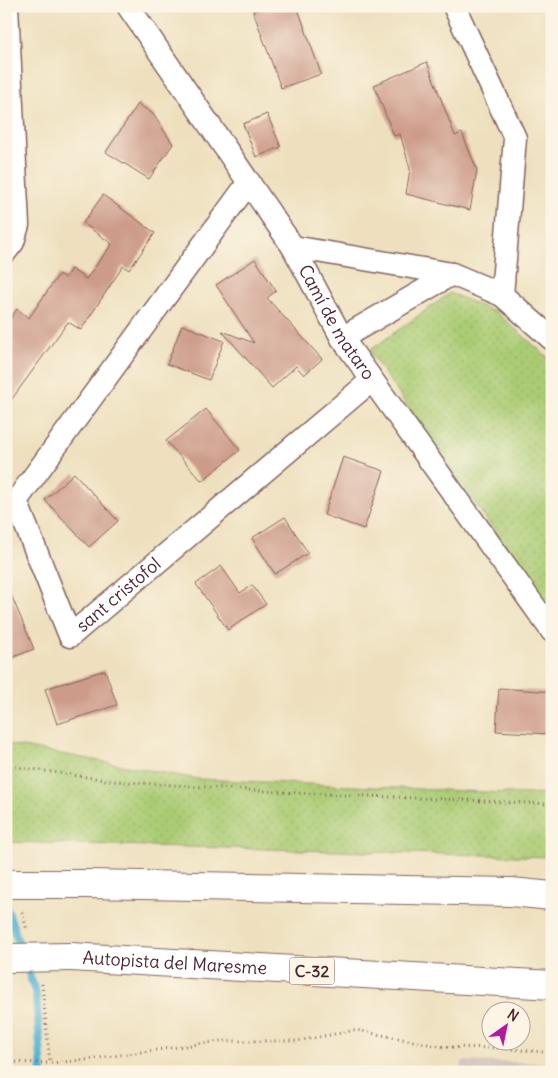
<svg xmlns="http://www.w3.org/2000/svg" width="558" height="1078" font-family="Delius,sans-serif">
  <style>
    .industrial { fill: #cfc0bb }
    .grass { fill: url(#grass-dots); stroke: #7a7650 }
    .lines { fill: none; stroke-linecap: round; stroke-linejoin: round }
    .stream { stroke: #55b2d3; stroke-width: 8 }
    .building { fill: #cd9b8a }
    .street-casing { stroke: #83635e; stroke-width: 25 }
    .highway-casing { stroke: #83635e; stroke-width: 30 }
    .path { stroke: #83635e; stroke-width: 3; stroke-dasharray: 1 4; stroke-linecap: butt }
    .street { stroke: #fff; stroke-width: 22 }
    .highway { stroke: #fff; stroke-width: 28 }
    .highway-bridge-casing { stroke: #83635e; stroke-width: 30; stroke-linecap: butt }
    .highway-bridge { stroke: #fff; stroke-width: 28 }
    .labels { text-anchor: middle; stroke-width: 5; stroke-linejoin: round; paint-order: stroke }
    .shield { fill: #fcf5e5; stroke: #7f5f63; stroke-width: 1 }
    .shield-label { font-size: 16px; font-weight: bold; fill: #4a1f2b }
    .street-label { font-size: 18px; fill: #4a1f2b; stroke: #fcf5e5 }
  </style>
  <defs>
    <pattern id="grass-dots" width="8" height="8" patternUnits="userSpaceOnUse" patternTransform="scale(1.25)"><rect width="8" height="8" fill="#abcc75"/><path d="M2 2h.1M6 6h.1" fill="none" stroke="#95af65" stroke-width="1.8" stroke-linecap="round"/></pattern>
  </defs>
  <rect width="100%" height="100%" fill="#fcf5e5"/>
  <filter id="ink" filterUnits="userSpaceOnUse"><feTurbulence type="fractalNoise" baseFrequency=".02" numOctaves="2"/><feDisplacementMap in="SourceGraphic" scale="10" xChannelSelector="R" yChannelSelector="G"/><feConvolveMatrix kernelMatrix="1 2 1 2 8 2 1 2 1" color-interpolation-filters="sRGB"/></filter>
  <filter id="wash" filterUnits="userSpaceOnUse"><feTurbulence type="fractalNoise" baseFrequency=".0096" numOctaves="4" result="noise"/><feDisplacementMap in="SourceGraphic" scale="20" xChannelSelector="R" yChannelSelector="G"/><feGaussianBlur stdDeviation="1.12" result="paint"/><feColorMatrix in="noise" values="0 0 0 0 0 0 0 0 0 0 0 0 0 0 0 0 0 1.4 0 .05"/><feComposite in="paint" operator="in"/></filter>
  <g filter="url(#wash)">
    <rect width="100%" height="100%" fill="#eee0be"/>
    <path class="industrial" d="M462,1061l90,2v9h-90z"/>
    <path class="grass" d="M450,293l47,20 55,48v253l-183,-263z
      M6,744l192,35 354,16v62l-546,-15z"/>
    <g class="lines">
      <path class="stream" d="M6,906l30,88 6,78"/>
    </g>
    <g id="blocks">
      <path class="building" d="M267,6h30l24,68 -40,14 -28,-77z
        M427,62l28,74 7,-3 15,37 -7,40 -64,-16 4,-25 -10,-35 -6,2 -20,-51z
        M138,104l15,10 20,30 -24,35 -43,-27z
        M267,114l14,33 -25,10 -13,-33z
        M103,195l52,38 -26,37 -6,-4 -42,64 -13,-8 -62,85v-82l11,-16 12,9 30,-44 6,4 6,-9 15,10 26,-35 -29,-21z
        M255,259l21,32 -9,7 55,61 -18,16 -8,-9 -24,22 -50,-57 32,12 -38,-58z
        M182,325l42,16 -15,39 -42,-16z
        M206,409l34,41 -38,31 -36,-40z
        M343,457l41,14 -20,58 -40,-14z
        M74,473l44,48 -29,26 -44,-47z
        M285,517l23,36 -33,21 -23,-36z
        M221,566l19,27 12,-8 14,19 -38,26 -32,-46z
        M6,583l28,66 -28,11z
        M105,670l12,35 -60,19 -12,-35z
        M499,688l53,4 -3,42 -53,-3z"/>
    </g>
  </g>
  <g filter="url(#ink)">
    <use href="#blocks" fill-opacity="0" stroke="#83635e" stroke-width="1"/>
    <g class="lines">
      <defs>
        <g id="street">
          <path id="s1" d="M128,6l165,241 49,91 210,293"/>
          <path d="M454,6l61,132 -13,157"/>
          <path id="s2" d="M249,182l-233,319 54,135 302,-256"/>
          <path d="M293,247l159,27"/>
          <path d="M6,251l7,-9 5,-17 -11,-219"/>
          <path d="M342,338l110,-64 50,21 50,44"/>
        </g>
        <g id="highway">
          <path d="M88,884l423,8 41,4"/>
          <path id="s3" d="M71,957l481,28"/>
        </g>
      </defs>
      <use href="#street" class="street-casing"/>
      <use href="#highway" class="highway-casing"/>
      <path class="path" d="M6,768l5,-2 102,15 166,11 273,12
        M22,912l5,18
        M42,984l8,79
        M6,1062l44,1 35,-3 135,-19h77l59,-11 88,17 57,1 51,5"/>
      <use href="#street" class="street"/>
      <use href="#highway" class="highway"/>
      <defs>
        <path id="highway-bridge" d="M6,884h82
          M6,958l65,-1"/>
      </defs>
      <use href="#highway-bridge" class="highway-bridge-casing"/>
      <use href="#highway-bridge" class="highway-bridge"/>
    </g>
  </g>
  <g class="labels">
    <rect class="shield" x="289.5" y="957.5" width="45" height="27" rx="4"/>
    <g class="shield-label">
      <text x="312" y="977">C-32</text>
    </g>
    <g class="street-label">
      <text dy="6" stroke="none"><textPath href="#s1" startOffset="379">Camí de mataro</textPath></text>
      <text dy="6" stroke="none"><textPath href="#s2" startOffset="604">sant cristofol</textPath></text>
      <text dy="6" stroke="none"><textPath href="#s3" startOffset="104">Autopista del Maresme</textPath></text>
    </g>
  </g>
  <rect width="558" height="1078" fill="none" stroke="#fcf5e5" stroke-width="25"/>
  <g transform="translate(506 1026) rotate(33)"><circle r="24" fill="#fcf5e5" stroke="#b59f9b"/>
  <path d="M0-4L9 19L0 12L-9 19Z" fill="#b5179e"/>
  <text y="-8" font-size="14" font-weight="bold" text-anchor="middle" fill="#4a1f2b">N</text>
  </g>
</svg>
